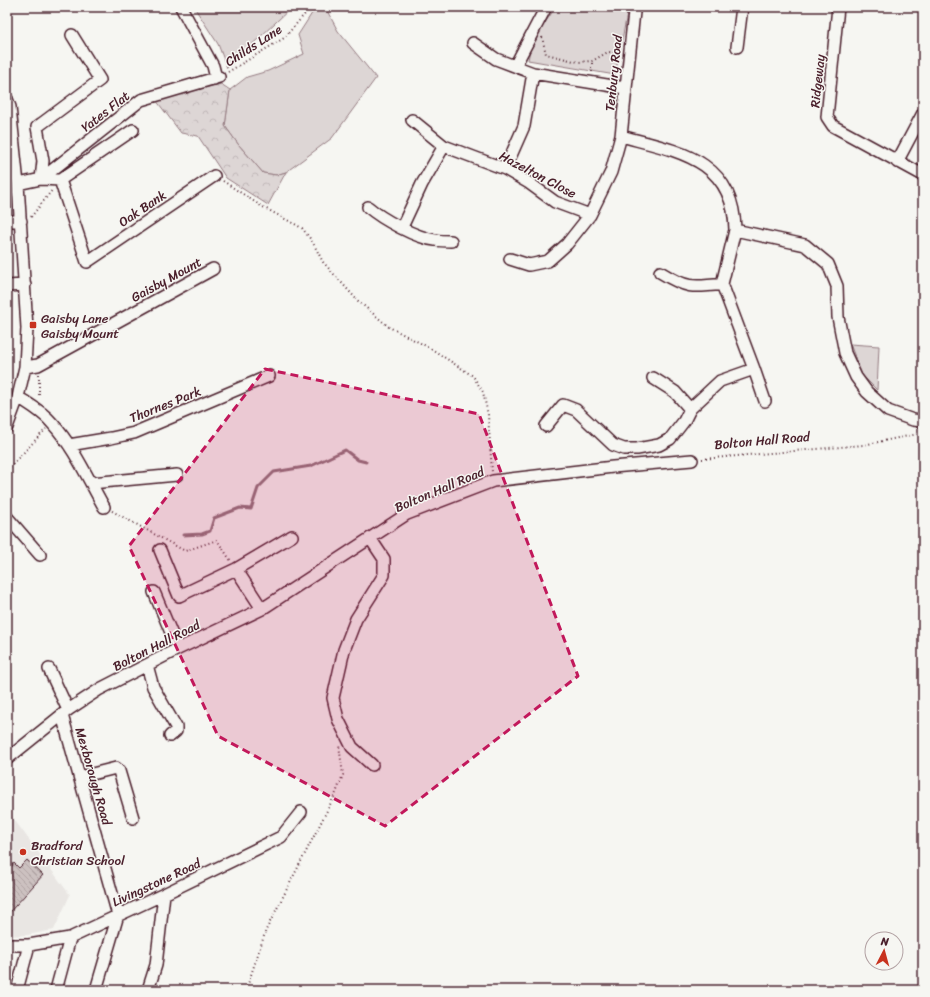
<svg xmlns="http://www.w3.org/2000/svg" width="930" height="997" font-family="Sriracha,sans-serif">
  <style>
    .built { fill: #e9e6e3 }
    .green { fill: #ddd6d5; stroke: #947a80 }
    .forest { fill: url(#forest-crowns); stroke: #947a80 }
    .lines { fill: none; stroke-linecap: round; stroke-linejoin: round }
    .stream { stroke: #8e747a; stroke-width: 3 }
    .building { fill: url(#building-back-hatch); stroke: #4a1f2b }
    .minor-casing { stroke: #4a1f2b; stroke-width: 14 }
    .path { stroke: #4a1f2b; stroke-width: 2; stroke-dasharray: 1 3; stroke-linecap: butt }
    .minor { stroke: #f6f6f2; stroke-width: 11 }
    .marked { fill: #c2185b; fill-opacity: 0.2; stroke: #c2185b; stroke-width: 3; stroke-dasharray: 8 5; stroke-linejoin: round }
    .poi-dot { fill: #c8321e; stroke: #f6f6f2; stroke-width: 1.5 }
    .labels { text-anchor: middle; stroke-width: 3; stroke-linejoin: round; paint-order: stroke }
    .street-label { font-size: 13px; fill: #4a1f2b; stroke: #f6f6f2 }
    .poi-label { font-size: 13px; fill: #4a1f2b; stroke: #f6f6f2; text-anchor: start }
  </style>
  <defs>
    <pattern id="forest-crowns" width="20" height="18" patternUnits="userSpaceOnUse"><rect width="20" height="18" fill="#ddd6d5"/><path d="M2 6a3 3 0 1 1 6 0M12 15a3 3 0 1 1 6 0" fill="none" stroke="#bfb7b7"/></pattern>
    <pattern id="building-back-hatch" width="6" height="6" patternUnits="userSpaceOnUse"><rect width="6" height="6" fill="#ccc1c0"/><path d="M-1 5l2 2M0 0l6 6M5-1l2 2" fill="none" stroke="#b1a5a5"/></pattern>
  </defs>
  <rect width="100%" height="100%" fill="#f6f6f2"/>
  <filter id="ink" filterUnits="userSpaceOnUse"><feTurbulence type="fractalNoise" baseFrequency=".025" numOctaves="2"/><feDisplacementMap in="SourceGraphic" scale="8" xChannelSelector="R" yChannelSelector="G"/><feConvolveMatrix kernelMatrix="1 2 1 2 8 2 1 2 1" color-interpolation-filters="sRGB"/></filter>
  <g filter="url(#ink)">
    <path class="built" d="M7,810l63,85 -16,35 -27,5 -20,1z"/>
    <path class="green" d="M194,7h98l-65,61 -9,-24z
      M316,7h9l13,24 38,47 -44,60 -46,34 -10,3 -13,-2 -25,-29 -13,-18 5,-36 17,-13 21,-6 36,-17 -6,-19z
      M556,7h67l5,2 -13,66 -87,-15 4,-19z
      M850,344l29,2 -2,44 -15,-15z"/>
    <path class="forest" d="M221,84l9,6 -5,36 13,18 25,29 13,2 10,-3 -18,33 -42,-27 -28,-42 -17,-3 -25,-33z"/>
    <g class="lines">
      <path class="stream" d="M183,535l19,-1 8,-3 4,-13 26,-10 11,1 7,-21 16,-16 37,-6 34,-16 13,10 8,2"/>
    </g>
    <path class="building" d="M27,860l16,15 -36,40v-43l7,-9 5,5z"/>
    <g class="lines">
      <defs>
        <path id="minor" d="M181,7l32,59 2,8 -1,5
          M838,7l-11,110 6,9 90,49
          M473,43l23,16 37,14 92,15
          M737,47l5,-40
          M515,66l31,-59
          M7,99l3,8 8,77 9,144 -2,39 -7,30 -11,30
          M412,120l32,26 61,23 24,14 26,19 35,13
          M621,136c55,15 113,22 114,94l70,15 23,19 9,22 1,31 7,36 11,24 11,15 21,19 25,9 10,1
          M897,162l26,-49
          M505,169l19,-43 9,-53
          M41,179l19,1 27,82 127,-86
          M41,179l100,-79 78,-23
          M60,180l73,-50
          M18,184l23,-5 2,-18 -6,-34 63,-47 -28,-45
          M368,207c14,12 48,31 67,33 5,1 11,1 16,1
          M7,221h14
          M402,227l20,-43 22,-38
          M735,230l-13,54 32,85 11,32
          M510,259l19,6 19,-4 19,-17 23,-29 21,-43 10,-36 13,-124
          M660,272c26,16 32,16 62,12
          M7,286l18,-1
          M25,367l13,-2 175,-96
          M653,378l22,14 15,17
          M18,397c12,8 25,15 34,26 22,24 36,56 52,84
          M546,426l17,-21 13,5 37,35 11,4h13l22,-4 11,-6 14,-18 6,-12 30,-28 34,-12
          M69,445l42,-7 23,-5 135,-57
          M91,483l86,-8
          M7,517l33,38
          M370,538l14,21v16l-28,44 -12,31 -11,48 5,21 14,28 20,18
          M160,550l19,46 57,-27 56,-33
          M236,569l26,40
          M154,592l24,57
          M147,665l6,22 23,40v4l-6,5
          M49,669l19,41
          M62,715l56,200 -22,75
          M7,759l61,-49 32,-21 78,-40 84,-40 145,-95 86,-33 120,-14 79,-7
          M80,777l36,-9 3,3 14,47
          M7,945h22l41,-7 94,-44 117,-57 20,-25
          M17,990l12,-45
          M56,990l14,-52
          M148,990l8,-25 8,-71"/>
      </defs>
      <use href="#minor" class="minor-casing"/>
      <path class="path" d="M542,37l4,17 32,8 14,-1 16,-9 12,1
        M228,72l56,-34 27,-31
        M592,72v-11
        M223,181l38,25 41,22 10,13 11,21 34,38 32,27 41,21 43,28 10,16 5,23 4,57
        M31,217l22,-28
        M39,374v24
        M702,459l161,-14 60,-12
        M7,470l39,-41
        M112,511l73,40 32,-11 14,21
        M246,990l20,-60 70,-137 7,-18 -4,-30"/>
      <use href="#minor" class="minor"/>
    </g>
  </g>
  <path class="marked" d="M265,369l214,45 99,262 -193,150 -167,-90 -89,-190z"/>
  <g class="poi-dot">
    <rect x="29" y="321" width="8" height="8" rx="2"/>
    <circle cx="23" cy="852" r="4"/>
  </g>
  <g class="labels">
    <g class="street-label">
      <text transform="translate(253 45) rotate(-33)" y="5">Childs Lane</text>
      <text transform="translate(613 73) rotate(-84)" y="5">Tenbury Road</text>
      <text transform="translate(817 81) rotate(-84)" y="5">Ridgeway</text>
      <text transform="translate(105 111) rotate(-38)" y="5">Yates Flat</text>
      <text transform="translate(538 174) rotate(28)" y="5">Hazelton Close</text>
      <text transform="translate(142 208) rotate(-34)" y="5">Oak Bank</text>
      <text transform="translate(166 279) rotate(-29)" y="5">Gaisby Mount</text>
      <text transform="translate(165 404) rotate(-22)" y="5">Thornes Park</text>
      <text transform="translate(762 440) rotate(-5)" y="5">Bolton Hall Road</text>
      <text transform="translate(439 489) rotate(-23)" y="5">Bolton Hall Road</text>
      <text transform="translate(156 645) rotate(-27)" y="5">Bolton Hall Road</text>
      <text transform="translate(94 776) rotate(74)" y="5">Mexborough Road</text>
      <text transform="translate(156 882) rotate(-25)" y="5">Livingstone Road</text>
    </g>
    <g class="poi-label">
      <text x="41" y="323">Gaisby Lane<tspan x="41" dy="15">Gaisby Mount</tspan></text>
      <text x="31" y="850">Bradford<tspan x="31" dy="15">Christian School</tspan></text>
    </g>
  </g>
  <rect width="930" height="997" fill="none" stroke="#f6f6f2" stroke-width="24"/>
  <rect x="12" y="12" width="906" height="973" fill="none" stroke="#4a1f2b" stroke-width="1.5" filter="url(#ink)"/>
  <g transform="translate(884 951) rotate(6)"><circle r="19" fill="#f6f6f2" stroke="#b1a0a2"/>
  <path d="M0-3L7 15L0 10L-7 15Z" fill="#c8321e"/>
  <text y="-6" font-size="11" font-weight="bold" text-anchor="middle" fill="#4a1f2b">N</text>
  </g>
</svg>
